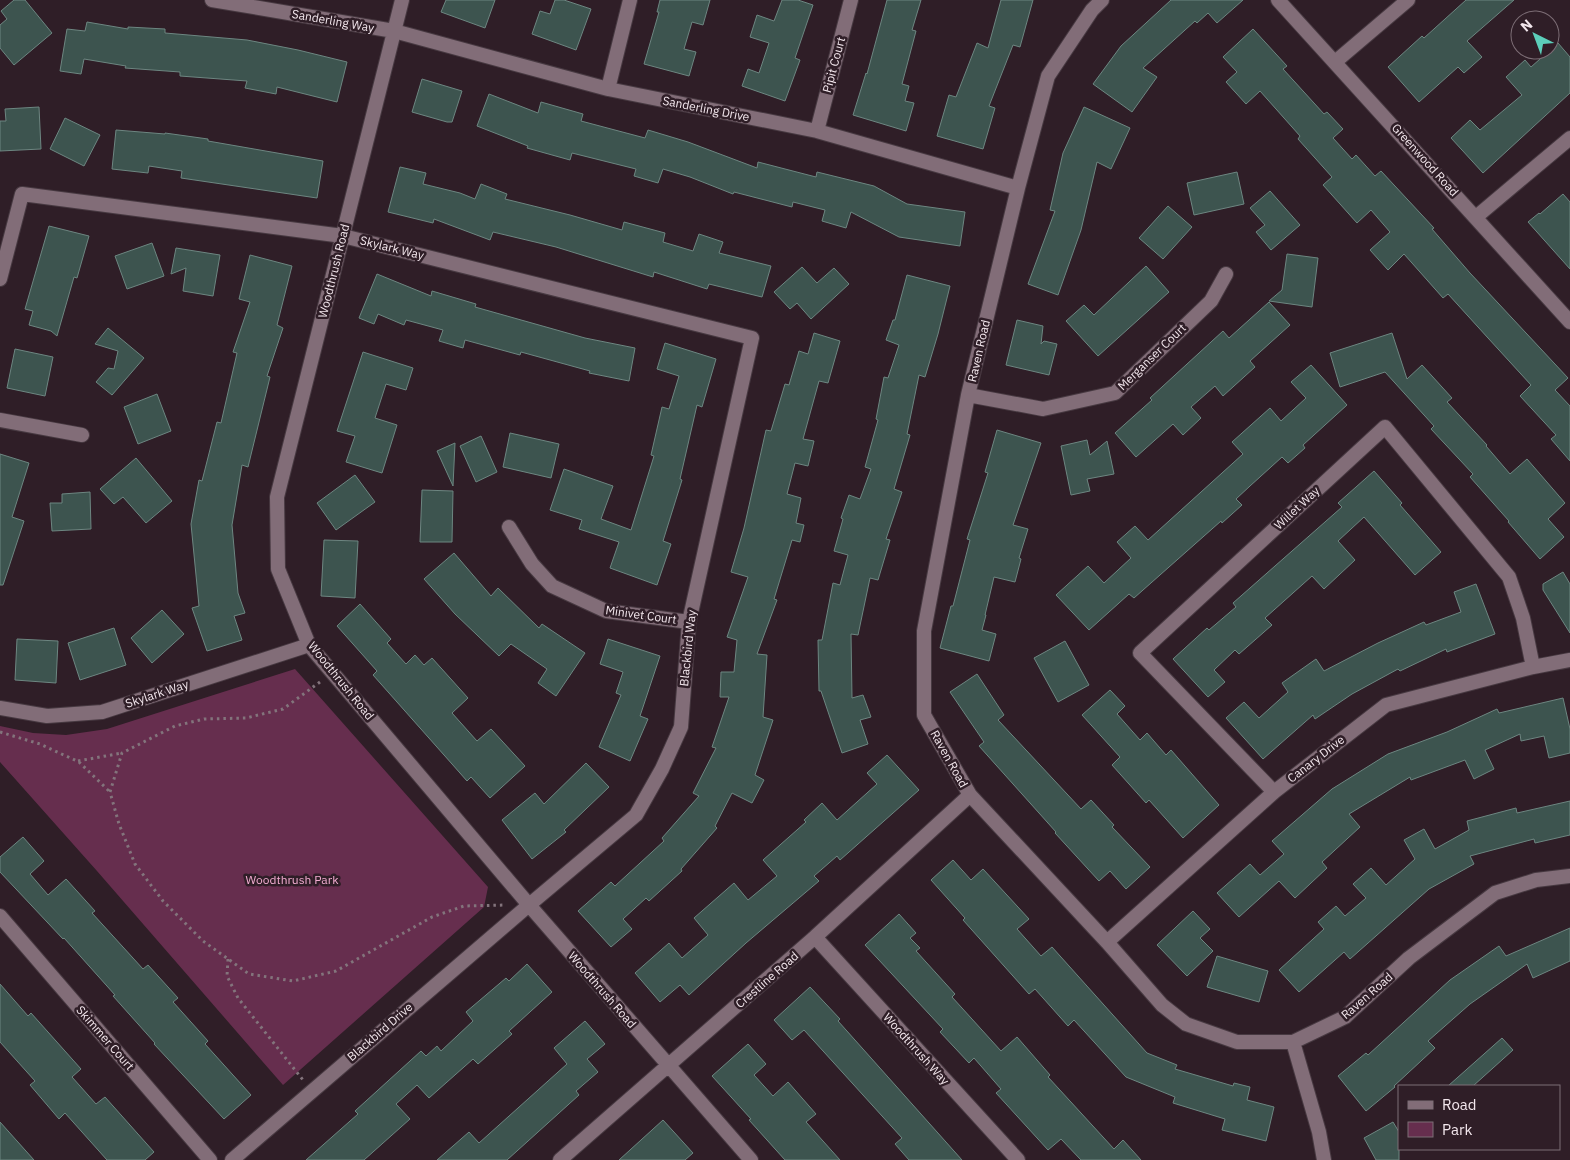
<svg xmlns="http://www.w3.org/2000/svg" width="1570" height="1160" font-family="'IBM Plex Sans',sans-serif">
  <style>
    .green { fill: #662e4e }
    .building { fill: #3d544f; stroke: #6d8681 }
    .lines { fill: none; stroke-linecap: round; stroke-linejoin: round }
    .minor-casing { stroke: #473941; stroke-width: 16 }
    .path { stroke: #83747c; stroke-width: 3; stroke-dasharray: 2.5 4; stroke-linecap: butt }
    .minor { stroke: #826d78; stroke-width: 14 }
    .labels { text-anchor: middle; stroke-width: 5; stroke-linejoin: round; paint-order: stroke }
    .street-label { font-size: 12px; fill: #f3e7ed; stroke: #2f1e27 }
    .park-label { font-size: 12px; fill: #f2acd1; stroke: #2f1e27 }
  </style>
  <rect width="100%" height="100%" fill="#2f1e27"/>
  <path class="green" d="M295,669l193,218 -4,20 -201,178 -186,-214 -97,-109v-36l33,7 33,2 41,-6z"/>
  <path class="building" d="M14,0h11l27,33 -38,32 -14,-17v-23l7,-6 -6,-8z
    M446,0h49l-10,28 -44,-16z
    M555,0h9l27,9 -15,41 -44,-16 8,-23 10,3z
    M660,0h50l-7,25 -11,-3 -8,27 12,3 -7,24 -45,-12 15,-52h-2z
    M782,0h16l15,5 -18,53 5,2 -15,41 -43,-15 6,-17 11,4 10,-30 -19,-6 7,-22 17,6z
    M887,0h34l-9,30 4,1 -14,53 7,2 -4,15 9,2 -8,28 -53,-16 13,-42 1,1z
    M1001,0h32l-13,47 -7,-2 -24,61 6,2 -12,41 -46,-13 12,-41 7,2 21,-54 11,5z
    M1171,0h72l-26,23 -9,-10 -11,10 -2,-2 -52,47 14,9 -25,35 -39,-28 28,-38z
    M1466,0h48l-47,41 15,16 -18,16 -6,-6 -39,35 -31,-35 34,-31 2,2z
    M87,22l41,7v-2l37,2v4l82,7 51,10 49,12 -10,40 -60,-15 -1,7 -31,-6 2,-7 -67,-5v-4l-55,-4 1,-2 -42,-7 -3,15 -21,-3 7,-42 18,2z
    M1253,29l34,37 -4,3 41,45 3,-2 16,17 -10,9 19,21 4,-4 19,21 6,-5 53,57 -2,1 38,44 98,105 -13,12 15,16v55l-19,-22 5,-4 -36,-39 11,-11 -43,-47 -40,-44 -5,4 -39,-44 -16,16 -18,-20 20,-18 -19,-22 -14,13 -34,-38 9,-8 -34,-38 2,-3 -40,-45 -14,13 -20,-22 11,-10 -14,-15z
    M1558,43l12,14v36l-87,80 -32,-35 19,-18 10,10 42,-35 -16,-18 19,-17 6,7z
    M422,79l40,12 -10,31h-5l-35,-10z
    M489,94l49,19 3,-11 42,12 -2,7 64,17 3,-8 40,12 69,26 1,-6 58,15 1,-5 57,14 33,18 58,8 -5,34 -61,-9 -48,-25 -5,16 -24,-7 3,-11 -32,-8 -1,5 -58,-15 -1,2 -43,-17 -27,-8 -5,14 -24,-7 2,-7 -64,-16 -2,7 -43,-12 1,-2 -51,-20z
    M39,107l2,42 -41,2v-30h6l-1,-12z
    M1084,107l46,21 -19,41 -14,-7 -16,68 -23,65 -30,-11 27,-73 -5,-1 13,-57z
    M65,118l35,17 -16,31 -34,-17z
    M116,130l49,4v-1l43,6v2l115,20 -6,37 -136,-20 1,-7 -33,-5 -1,7 -36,-4z
    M400,167l26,6 -3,11 37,9 15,6 6,-15 26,10 -2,5 65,16 52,15 2,-8 41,11 -2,9 30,9 6,-17 24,8 -4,11 52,13 -9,31 -53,-13 -2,5 -53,-17 -1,5 -97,-30 -63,-15 -3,8 -56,-21 -1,4 -45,-11z
    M1237,172l7,32 -50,11 -7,-32z
    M1270,191l30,34 -29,25 -15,-18 9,-7 -15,-17z
    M1563,194l7,8v67l-42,-47 11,-9 1,1z
    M1168,206l24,21 -29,32 -24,-21z
    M49,226l40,10 -12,42 -3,-1 -17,59 -6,-5 -22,-6 4,-14 -8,-2z
    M152,243l12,33 -37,13 -12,-33z
    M176,248l44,7 -7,41 -30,-5 3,-23 -15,6z
    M1287,254l31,4 -6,49 -43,-6 13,-11z
    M250,255l42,11 -15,59 6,3 -16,48 3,1 -22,90 -6,-2 -10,60 6,68 7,20 -11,3 8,24 -35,11 -15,-43 7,-2 -8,-82 8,-44 3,1 15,-59 4,1 16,-70 -4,-1 17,-50 -11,-3z
    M1146,266l23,26 -71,64 -32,-35 18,-16 10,10z
    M802,267l15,16 17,-15 15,16 -38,35 -14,-16 -7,6 -16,-17z
    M377,274l54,22 1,-5 44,13 -1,3 110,31 50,10 -6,33 -40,-8 1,-2 -69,-19 -1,3 -55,-15 -2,8 -24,-7 4,-11 -37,-10 -2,5 -26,-11 -4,10 -15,-6z
    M907,275l43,11 -12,48 -13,43 -6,-2 -12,59 3,1 -16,54 8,3 -16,47 4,1 -12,40 -8,-2 -12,57 -7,-1 1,64 11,-3 8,22 -11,3 8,24 -26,9 -21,-62h-2l-1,-51h4l11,-57 7,2 8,-30 -14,-4 9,-32 -2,-1 8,-23 11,4 11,-30 -6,-2 13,-47 -2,-1 8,-42 4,1 11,-33 -13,-5 7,-20h2z
    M1269,302l21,23 -40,36 5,6 -32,29 -8,-10 -24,21 10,11 -18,17 -10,-11 -37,33 -21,-24 37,-33 -2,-2 73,-67 6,7z
    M1017,320l26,6 -2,18 3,-3 13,3 -8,31 -43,-10z
    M108,328l36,30 -32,37 -16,-13 12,-14 6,1 4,-18 -23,-7z
    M814,333l26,8 -12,42 -9,-2 -16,58 11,2 -6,25 -13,-3 -8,31 14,4 -5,25 8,2 -4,17 -8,-2 -18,59 3,1 -20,54 10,1 -4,62 10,3 -18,55 9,5 -12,23 -20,-10 -17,33 2,2 -36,41 1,2 -33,30 -3,-3 -23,21 9,10 -21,18 -33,-36 33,-29 4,4 49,-45 -2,-3 37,-42 -6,-3 23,-45 -4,-1 17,-50h-9l1,-25h13l3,-32 -10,-3 21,-60 -17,-5 13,-44 22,-98 5,1 14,-47 4,1 10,-34 9,3z
    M1392,333l15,46 15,-14 30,33 -5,4 40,43 -1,1 24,28 17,-15 38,44 -17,16 16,18 -24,22 -32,-37 1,-1 -39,-44 3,-3 -42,-45 3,-3 -49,-54 -45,15 -10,-34z
    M665,343l51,16 -14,48 -5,-2 -17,74 2,1 -19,61 8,3 -14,41 -47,-17 9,-26 -40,-13 3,-9 -32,-10 14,-41 49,17 -12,33 30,11 23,-74 -3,-1 11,-48 7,2 10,-33 -22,-7z
    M15,349l38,8 -8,39 -38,-8z
    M363,352l50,16 -7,22 -20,-6 -11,34 22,7 -15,48 -36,-11 9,-26 -18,-5z
    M1311,365l36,40 -44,40 2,3 -17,15 -6,-6 -32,29 -14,13 6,6 -20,18 -1,-2 -87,77 -5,-4 -40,36 -33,-35 32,-29 16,17 27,-25 -14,-16 18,-16 13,14 95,-86 -11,-12 38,-34 11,13 25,-23 -15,-16z
    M157,394l14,37 -33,13 -14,-37z
    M997,430l44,13 -28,82 15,4 -9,29 2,1 -6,23 -21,-5 -9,38h1l-4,15 14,4 -7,27 -49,-13 11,-42h2l17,-66 -3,-1 21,-66 -3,-1z
    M510,433l49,11 -8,34 -48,-11z
    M481,436l16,36 -21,10 -16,-36z
    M1087,440l3,15 17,-14 7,33 -27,5 3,12 -19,4 -10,-49z
    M455,443l-2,43 -16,-35z
    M0,454l29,9 -17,54 12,4 -21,64h-3z
    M136,458l36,43 -26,22 -23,-26 -9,7 -14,-15z
    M1374,471l28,32 -2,2 41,47 -26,23 -51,-58 -26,24 17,19 -31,29 -12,-13 -47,42 7,7 -33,29 -4,-4 -21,20 11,12 -17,15 -35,-38 34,-31 2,2 27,-23 -3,-4 109,-96 -4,-4z
    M355,475l20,27 -39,28 -19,-27z
    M422,490l31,1 -1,51h-32z
    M90,492l1,37 -39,2 -2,-28h12v-9z
    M324,540l34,1 -3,57 -34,-2z
    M454,553l37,43 7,-8 41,40 3,-4 43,29 -29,43 -18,-13 9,-14 -36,-25 -12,12 -44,-42 -31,-35z
    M1563,572l7,12v49l-27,-43v-6z
    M1476,584l19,50 -48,18 -1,-3 -46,22 -2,-2 -46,25 -37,25 -2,-4 -50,44 -37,-41 18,-16 15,16 29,-26 -6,-9 34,-24 8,12 54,-28 46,-21 2,3 35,-13 -7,-20z
    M360,604l31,35 -4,4 19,21 9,-9 9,10 8,-7 36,40 -16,15 25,28 14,-12 34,37 -35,32 -19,-21 -4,4 -15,-17 -79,-89 4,-4 -40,-45z
    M162,610l22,24 -32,29 -21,-25z
    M114,628l12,37 -46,15 -12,-37z
    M17,639l41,2 -2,42 -41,-3z
    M608,639l52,17 -20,60 8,3 -18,42 -31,-14 22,-52 -5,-2 7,-21 -23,-8z
    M1065,641l24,44 -31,17 -24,-44z
    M977,674l27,41 -6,5 83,89 10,-9 23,25 -2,2 38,40 -24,22 -16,-18 -11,10 -44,-48 1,-1 -77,-86 5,-4 -34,-50z
    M1110,690l15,16 -8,8 23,26 7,-7 19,22 5,-5 48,55 -36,33 -34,-38 -3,3 -34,-38 8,-8 -38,-42z
    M1563,698l7,31v24l-21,5 -5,-22 -23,5 -1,-7 -35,16 9,19 -20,10 -9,-19 -54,20 -1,-3 -61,37 11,13 -38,35 5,6 -32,30 -16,-17 -40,36 -22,-24 33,-29 10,11 24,-21 -12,-13 60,-52 56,-35 59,-22 50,-23 2,4z
    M887,755l32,35 -79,70 -3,-4 -23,20 5,5 -73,62 -57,52 -9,-10 -20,17 -25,-29 34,-30 13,15 26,-23 -14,-17 40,-35 14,17 29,-24 -14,-16 43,-38 -2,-2 18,-17 15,17 40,-36 -10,-11z
    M586,763l23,24 -45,43 2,2 -34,27 -30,-39 33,-27 9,11z
    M1570,801v34l-35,8 -1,-4 -64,17 4,8 -45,25 -79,70 -6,-7 -45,40 -20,-22 45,-41 -6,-7 18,-16 9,10 21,-18 -13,-14 18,-16 15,17 29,-26 -11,-19 20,-11 11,20 34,-19 -2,-9 49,-13 1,5z
    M23,837l21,24 -14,13 18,21 18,-16 29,32 -3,2 51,56 5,-4 30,33 -5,4 35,39 -3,3 46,51 -27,24 -70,-75 1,-1 -42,-47 2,-1 -51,-57 -1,1 -63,-67v-15z
    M953,860l18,20 12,-11 46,50 -12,10 24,27 11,-9 95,106 30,12 -2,4 58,17 1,-3 16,4 -3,13 27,7 -8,34 -44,-11 3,-11 -52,-16 2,-6 -49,-20 -52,-57 -6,6 -33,-37 -6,5 -66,-74 2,-2 -34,-38z
    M1193,911l17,18 -10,9 13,13 -26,25 -30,-31z
    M899,914l17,19 -6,5 10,10 -4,3 39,43 -3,3 49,54 16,-14 33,38 -2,2 66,72 9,-9 18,20h-60l-20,-21 -13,11 -52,-57 5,-4 -27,-31 -5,5 -29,-31 3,-3 -78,-84z
    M1570,928v33l-37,17 -6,-14 -57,40 -42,37 7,7 -41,38 1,1 -29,24 -28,-35 28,-23 2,2 82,-75 49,-34 7,10z
    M1217,956l51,15 -9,31 -52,-15z
    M527,964l25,28 -43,39 3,3 -34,30 -5,-5 -44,39 -12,-13 -21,19 14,15 -46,41h-58l52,-46 -3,-3 66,-60 5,5 11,-10 4,5 32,-30 -7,-9 40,-34 3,3z
    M0,984l28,32 3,-3 50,56 -9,8 24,27 9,-7 49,55 -9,8h-38l-42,-47 -6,6 -29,-34 5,-4 -35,-39z
    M810,987l30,32 -2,2 124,139h-53l-14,-16 7,-6 -98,-108 -12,10 -18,-20z
    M585,1021l20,23 -18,15 11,13 -22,19 3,4 -72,65h-70l32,-28 10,11 88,-79 -13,-16z
    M1502,1038l11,12 -40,36h-25z
    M748,1044l18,20 -12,11 19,21 15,-14 28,32 -10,8 34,38h-55l-36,-40 2,-1 -39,-43z
    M663,1120l30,33 -8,7h-66z
    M0,1122l34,38h-34z
    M1393,1122l6,10v28h-23l-12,-22z"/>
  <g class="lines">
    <defs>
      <path id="minor" d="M212,0l182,31 214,58 209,42 201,57
        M402,0l-125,497 1,72 31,76 220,260 222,255
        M1102,0l-10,10 -44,66 -30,112 -50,207 -44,236v84l46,80 137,147 55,63 24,19 51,18h56l52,-25 64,-59 86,-65 41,-13 34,-4
        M1278,0l292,322
        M1335,62l73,-62
        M608,89l22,-89
        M817,131l34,-131
        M1476,217l94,-79
        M0,279l22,-85 321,42 409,102 -63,284 -8,105 -19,42 -26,46 -107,90 -297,255
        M968,395l75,14 72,-16 96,-92 15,-27
        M0,420l82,15
        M509,527l23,37 20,22 54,25 83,11
        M0,708l47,8 55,-4 207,-67
        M1274,792l-134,-139 245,-226 124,150 14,41 10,49
        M0,916l210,244
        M815,937l203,223
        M1107,942l167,-150 112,-87 147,-38 37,-7
        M1293,1042l26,90 5,28
        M560,1160l255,-223 155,-142"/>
    </defs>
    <use href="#minor" class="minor-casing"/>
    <path class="path" d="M320,682l-37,27 -37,9 -42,1 -29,7 -53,27 -12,39 9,32 16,40 28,37 40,40 46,33 44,7 43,-10 96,-54 32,-11 42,-1
      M0,732l40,12 39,18 31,30
      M78,761l44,-8
      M228,959l-1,17 11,22 65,82"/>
    <use href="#minor" class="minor"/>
  </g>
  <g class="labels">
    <g class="street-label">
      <text transform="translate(333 21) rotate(10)" y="4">Sanderling Way</text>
      <text transform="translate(834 65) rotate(-75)" y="4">Pipit Court</text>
      <text transform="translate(706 109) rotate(11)" y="4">Sanderling Drive</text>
      <text transform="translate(1425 160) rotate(48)" y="4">Greenwood Road</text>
      <text transform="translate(392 248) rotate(14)" y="4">Skylark Way</text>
      <text transform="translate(334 271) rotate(-76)" y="4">Woodthrush Road</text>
      <text transform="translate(979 351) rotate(-77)" y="4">Raven Road</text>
      <text transform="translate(1152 357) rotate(-44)" y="4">Merganser Court</text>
      <text transform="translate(1297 508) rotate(-43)" y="4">Willet Way</text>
      <text transform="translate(641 615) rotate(8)" y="4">Minivet Court</text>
      <text transform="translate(688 648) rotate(-84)" y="4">Blackbird Way</text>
      <text transform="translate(341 681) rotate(51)" y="4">Woodthrush Road</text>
      <text transform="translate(157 694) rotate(-18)" y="4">Skylark Way</text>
      <text transform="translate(949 759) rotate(61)" y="4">Raven Road</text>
      <text transform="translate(1316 759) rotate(-38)" y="4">Canary Drive</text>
      <text transform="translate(767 980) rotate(-41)" y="4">Crestline Road</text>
      <text transform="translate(602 990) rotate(49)" y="4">Woodthrush Road</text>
      <text transform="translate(1367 996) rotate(-41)" y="4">Raven Road</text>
      <text transform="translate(380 1032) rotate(-41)" y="4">Blackbird Drive</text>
      <text transform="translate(105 1038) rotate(49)" y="4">Skimmer Court</text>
      <text transform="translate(916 1049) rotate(48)" y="4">Woodthrush Way</text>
    </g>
    <g class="park-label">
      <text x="292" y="884">Woodthrush Park</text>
    </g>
  </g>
  <rect x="1398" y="1085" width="162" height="65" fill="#2f1e27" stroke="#7d6e76"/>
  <rect x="1408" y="1101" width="25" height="8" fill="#826d78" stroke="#7d6e76"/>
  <text x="1442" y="1110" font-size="15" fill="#f3e7ed">Road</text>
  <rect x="1408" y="1122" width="25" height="15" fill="#662e4e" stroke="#7d6e76"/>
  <text x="1442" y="1135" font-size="15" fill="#f3e7ed">Park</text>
  <g transform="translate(1535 35) rotate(318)"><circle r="24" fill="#2f1e27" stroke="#7d6e76"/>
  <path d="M0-4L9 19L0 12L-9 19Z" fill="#5cceba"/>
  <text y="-8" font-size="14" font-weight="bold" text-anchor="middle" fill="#f3e7ed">N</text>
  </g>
</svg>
